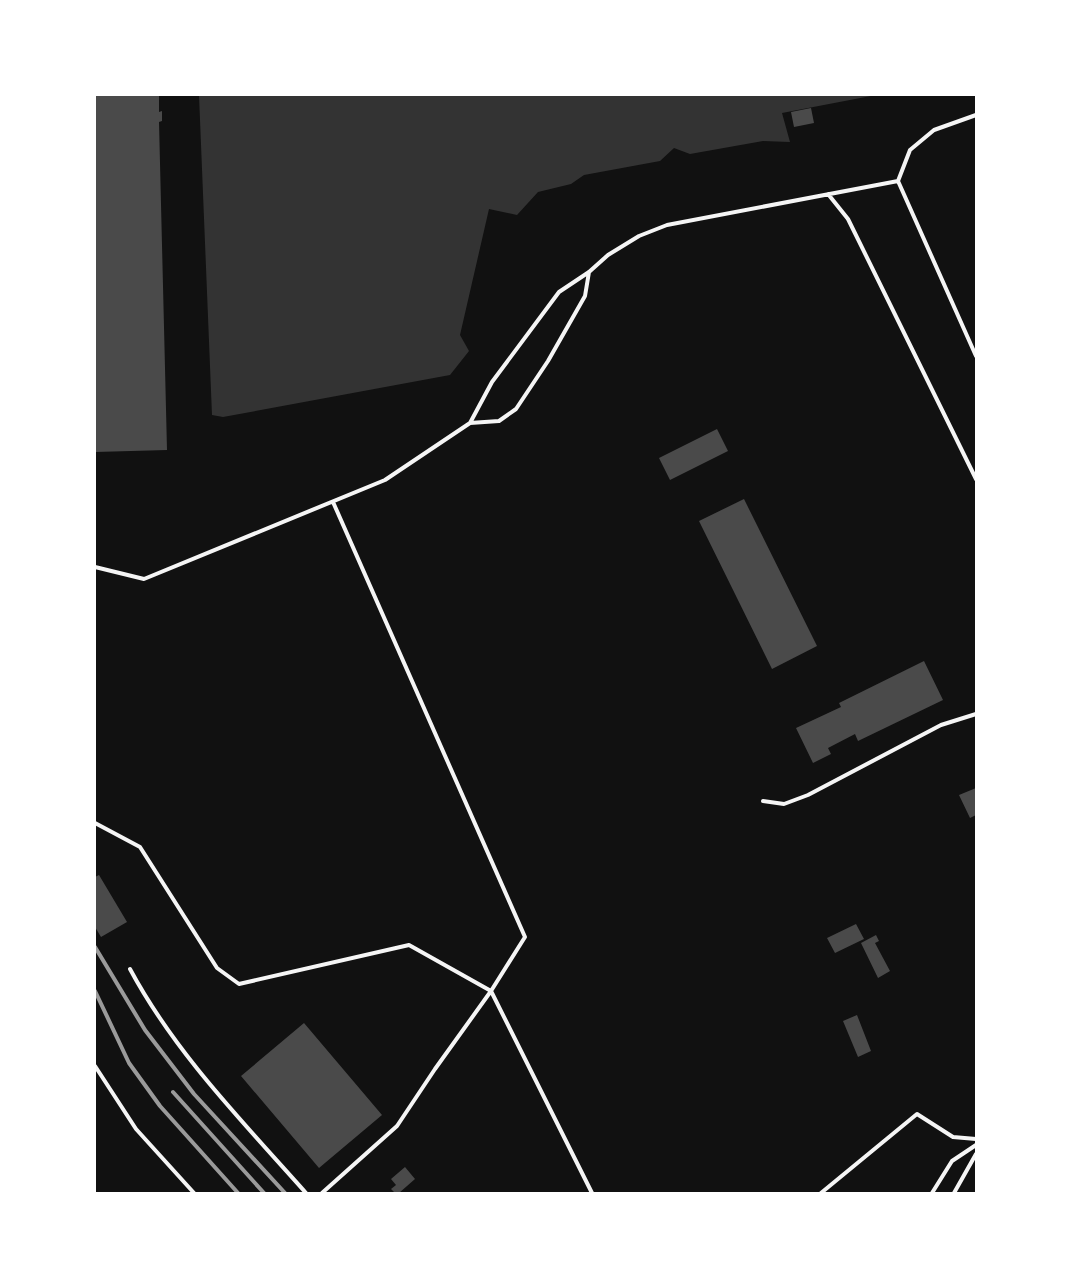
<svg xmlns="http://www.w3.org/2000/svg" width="1071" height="1288" font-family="Helvetica,sans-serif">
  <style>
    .water { fill: #333 }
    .building { fill: #4a4a4a }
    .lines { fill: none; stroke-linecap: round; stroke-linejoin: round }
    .service { stroke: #f5f5f5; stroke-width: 4 }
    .rail { stroke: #9a9a9a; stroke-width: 4 }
  </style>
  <rect width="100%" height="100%" fill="#111"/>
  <path class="water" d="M199,95h677l-94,18 8,29 -27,-1 -73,13 -16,-6 -14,13 -76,14 -13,9 -33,8 -21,23 -28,-6 -29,126 9,16 -19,24 -227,42 -11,-2z"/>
  <path class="building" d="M95,95h64v17l3,-1v10l-3,1 8,328 -72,2z
    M811,108l3,15 -20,4 -3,-15z
    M717,429l11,22 -58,29 -11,-22z
    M744,499l73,147 -45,23 -73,-148z
    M924,661l19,39 -85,41 -3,-7 -27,14 3,6 -18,9 -17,-35 45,-21 -2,-4z
    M976,788v27l-6,3 -11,-23z
    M99,875l28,47 -26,15 -6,-10v-50z
    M856,924l8,15 -29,14 -8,-15z
    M876,935l3,6 -4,2 15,28 -12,7 -17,-35z
    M857,1015l14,36 -13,6 -15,-36z
    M304,1023l78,92 -63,53 -78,-92z
    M405,1167l10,12 -16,14h-4l-4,-4 5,-4 -5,-6z"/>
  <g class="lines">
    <path class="service" d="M976,115l-42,15 -24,20 -12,31 78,175
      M828,194l20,25 128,260
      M470,423l22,-41 67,-90 30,-20 19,-17 31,-19 28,-11 231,-44
      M95,567l49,12 241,-99 85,-57 29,-2 17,-12 32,-48 37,-65 4,-24
      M763,801l21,3 24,-9 133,-70 35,-11
      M95,823l45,24 77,121 22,16 170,-39 82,46 101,202
      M130,969c45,84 113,153 176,224
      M95,1066l41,63 58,64
      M322,1193l75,-67 38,-57 56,-78 34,-54 -192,-435
      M821,1193l96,-79 36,23 23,2
      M932,1193l20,-32 24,-16
      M954,1193l22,-39"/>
    <path class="rail" d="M95,947l50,83 49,64 91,99
      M95,991l34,72 31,43 78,87
      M173,1092l91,101"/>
  </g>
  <rect width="1071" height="1288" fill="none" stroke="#ffffff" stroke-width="192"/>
</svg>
